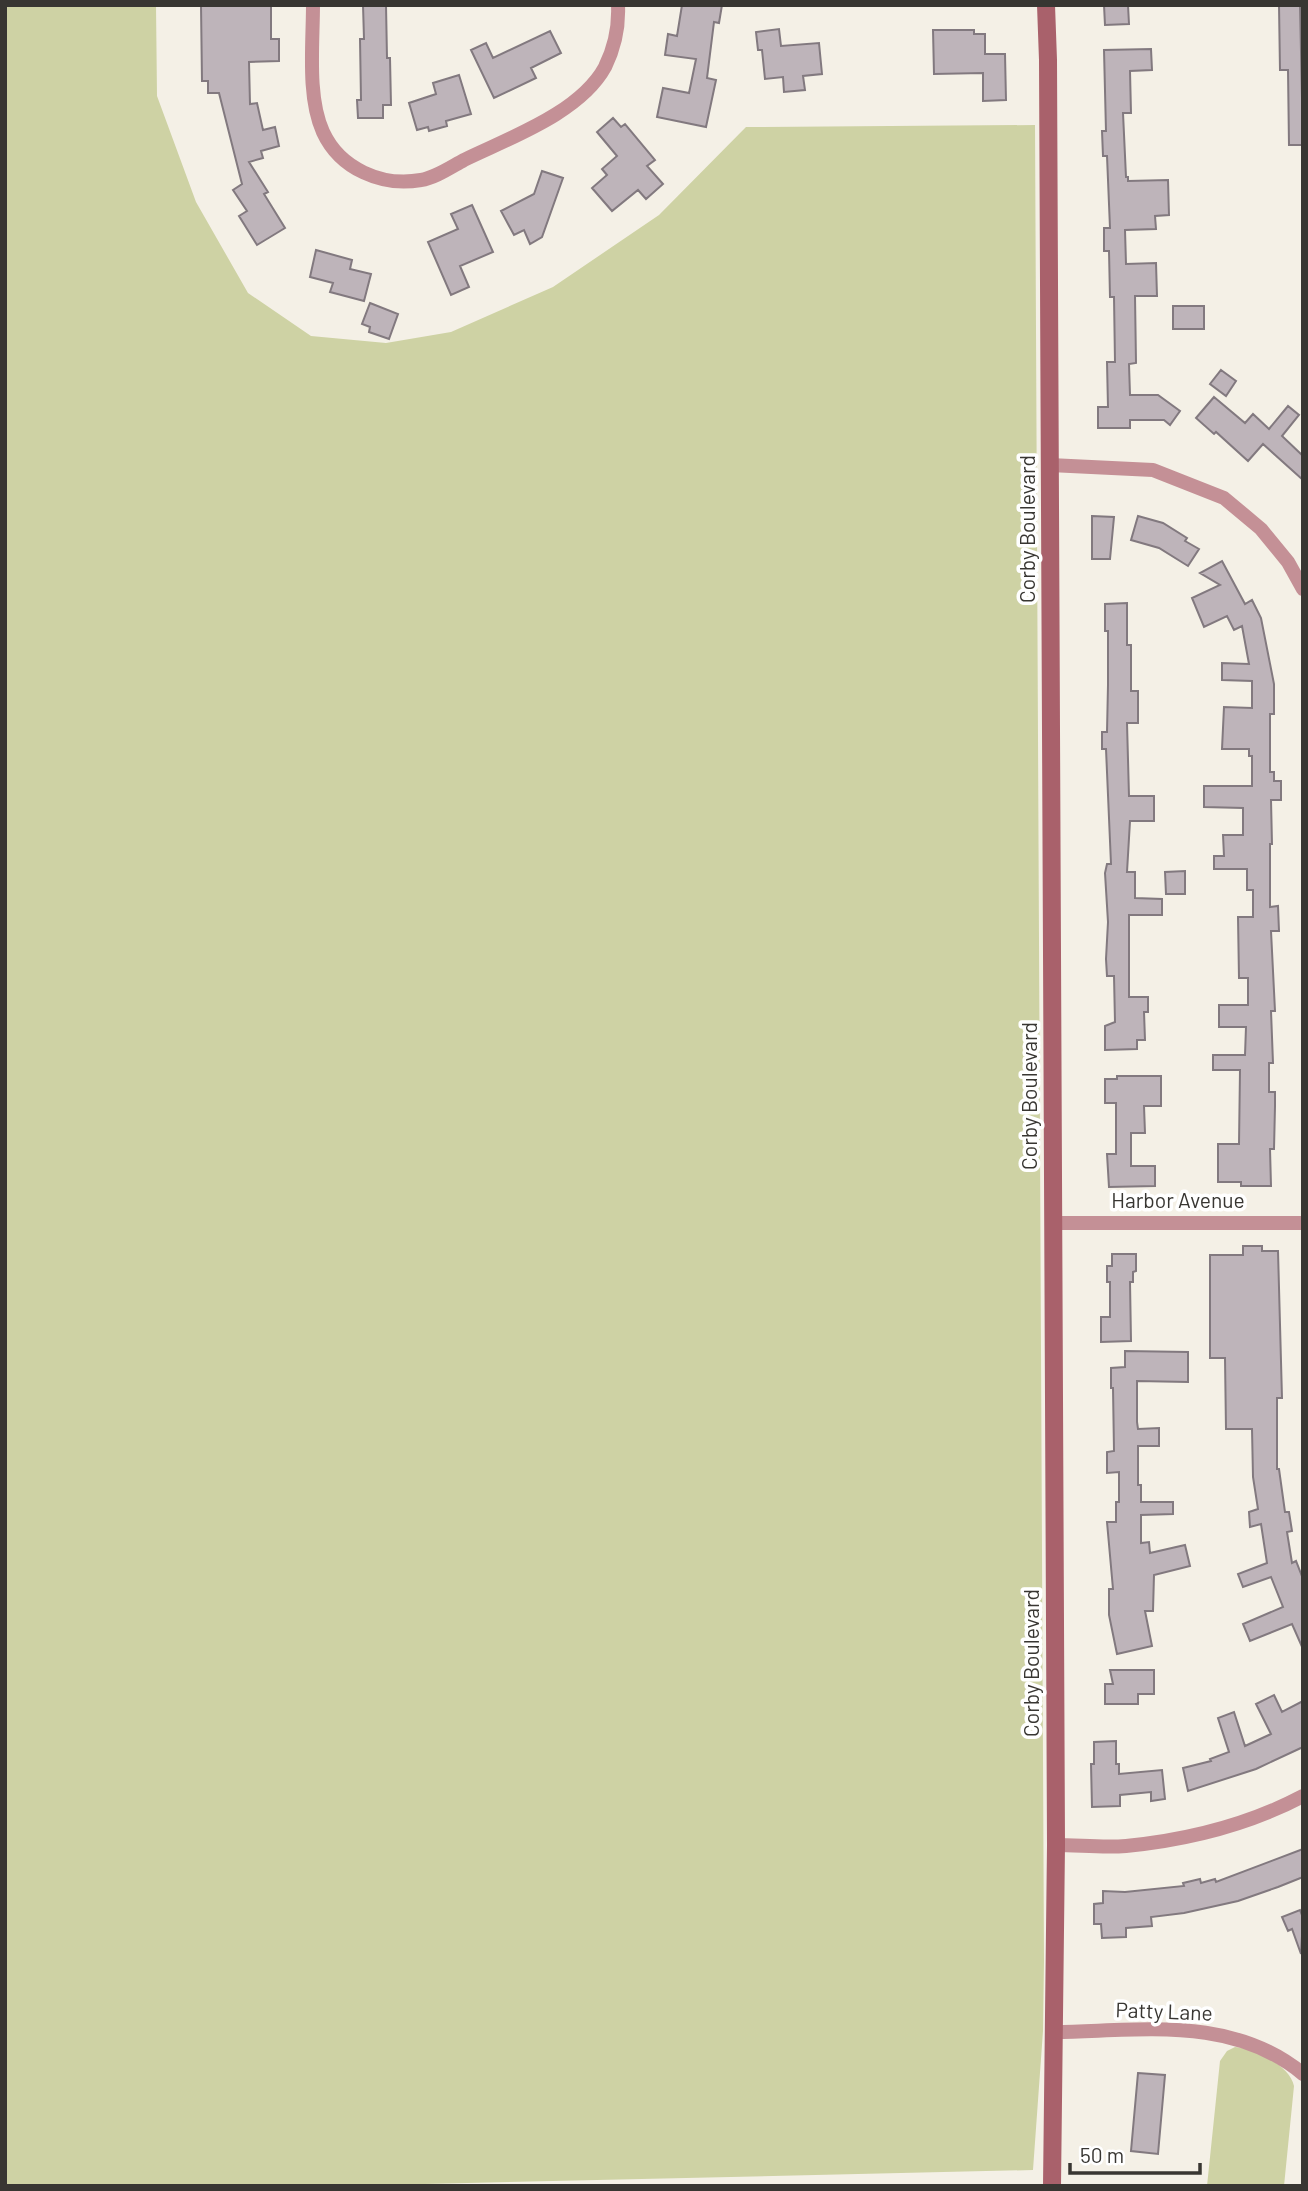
<svg xmlns="http://www.w3.org/2000/svg" width="1308" height="2191" font-family="Barlow,sans-serif">
  <style>
    .green { fill: #ced2a4 }
    .building { fill: #beb4ba; stroke: #82797f; stroke-width: 2 }
    .lines { fill: none; stroke-linecap: round; stroke-linejoin: round }
    .street { stroke: #c49096; stroke-width: 14 }
    .secondary { stroke: #a9616b; stroke-width: 18 }
    .labels { text-anchor: middle; stroke-width: 7; stroke-linejoin: round; paint-order: stroke }
    .street-label { font-size: 21px; fill: #383632; stroke: #fff }
  </style>
  <rect width="100%" height="100%" fill="#f4f0e6"/>
  <path class="green" d="M5,5h151l1,91 39,106 52,91 63,43 75,7 65,-11 102,-45 106,-72 87,-88 289,-2 9,1836 -1,70 -10,139 -693,16h-335z
    M1235,2047c20,1 55,19 59,39l-10,100h-77l13,-125 7,-10z"/>
  <path class="building" d="M201,5h70v34h8v22l-30,1 1,42 7,-1 6,27 12,-3 4,19 -18,5 2,7 -14,4 19,30 -4,2 21,34 -28,17 -18,-29 8,-5 -14,-21 9,-6 -23,-91h-11v-12h-6z
    M363,5h23l1,53h3l1,47h-8v13h-25l-1,-18h4l-1,-61h4z
    M682,5h40l-3,18 -5,-1 -7,56 9,2 -10,47 -49,-10 6,-29 26,5 7,-34 -31,-4 3,-21 9,2z
    M1104,5h24l1,19 -24,1z
    M1279,5h21l3,140h-14l-1,-75h-8z
    M779,29l2,17 38,-3 3,31 -19,2 2,14 -21,2 -1,-15 -18,2 -3,-29h-4l-2,-18z
    M933,30h41v4h11v20h20l1,46 -23,1v-28l-49,1z
    M550,31l11,22 -30,15 5,10 -42,20 -23,-48 15,-7 7,15z
    M1151,49l1,21 -22,1 1,42h-8l3,64h2v4l40,-1 1,35 -14,1 1,13 -31,1 1,34 30,-1 1,33h-22l1,67 -7,1 1,31h28l22,16 -10,14 -6,-5h-34v8h-32v-21h10l-1,-45h8l-1,-65h-4l-1,-46h-5v-23h6l-3,-72h-4l-1,-25h4l-2,-81z
    M459,75l12,39 -25,7 1,5 -18,5 -1,-4 -11,3 -8,-27 27,-9 -3,-11z
    M613,118l8,9 4,-3 30,36 -8,6 16,18 -17,15 -8,-9 -26,21 -20,-23 15,-13 -5,-6 15,-13 -20,-24z
    M542,171l21,7 -21,59 -12,7 -6,-14 -10,5 -13,-24 33,-17z
    M472,205l21,47 -33,14 9,21 -18,8 -23,-53 30,-13 -7,-15z
    M316,250l36,10 -2,9 21,5 -7,27 -34,-9 3,-9 -23,-6z
    M370,303l28,11 -9,25 -20,-7 1,-5 -8,-3z
    M1173,306h31v23h-31z
    M1221,370l15,11 -10,15 -16,-12z
    M1214,397l31,26 8,-9 16,15 19,-23 11,9 -17,21 21,20v24l-40,-36 -15,17 -32,-29 -2,2 -18,-16z
    M1092,516l22,1 -4,42h-18z
    M1138,516l25,7 24,15 -2,3 14,8 -11,17 -29,-18 -28,-8z
    M1222,561l23,43 7,-4 9,18 13,66v30h-4v58h4v9h7v19h-10l1,44h-2v63l8,-1 1,25h-8l4,80h-4l2,52h-4v29h6v14l-1,43h-4l1,37h-30v-4h-23v-38h21l1,-74h-27v-15h32l1,-28h-27v-22h29v-27h-9l-1,-61h15v-27h-6v-21h-33v-13h10l-1,-21h20v-27l-39,-1v-21h48v-30h-3v-7h-27l2,-42 28,1v-27l-30,-1v-17l27,1 -7,-38 -8,4 -7,-14 -23,11 -12,-29 28,-13 -20,-12z
    M1127,603v42h4v46h7v32h-11l2,73h25v25h-24l-3,51h8v26l27,1v16h-33v82h19v15h-4l1,28h-8v9l-32,1v-24l10,-4 -1,-46h-7l-1,-17 2,-37 -3,-49 2,-9h4l-5,-115h-4v-17h5l1,-47v-54h-3v-27z
    M1185,871v23h-19l-1,-22z
    M1117,1076h44v30h-17l1,27h-14v33h24v20l-46,1 -2,-33h9v-51h-11v-24h12z
    M1243,1246h19v5h16l4,147h-5v71h2l6,43h4l3,19 -5,1 5,31 4,-2 7,18v70l-11,-25 -42,17 -7,-17 40,-17 -12,-30 -28,10 -5,-13 29,-11 -6,-39 -11,3 -1,-15 9,-3 -5,-32 -1,-48h-26l-1,-71h-15v-103h33z
    M1112,1254h24v17l-3,1v10h-3l1,59 -30,1v-25h9v-35h-3v-16h5z
    M1125,1351l63,1v30l-51,-1v41l1,7 21,-1v18h-21v39h3v17h32v12l-32,1v28l8,-1 1,11 35,-8 5,21 -36,9 -1,36h-8l7,35 -35,8 -8,-39v-26h4l-6,-67h9v-20h3v-30l-12,1v-21l7,-1 -1,-63h-2v-20l14,-1z
    M1110,1670h44v24h-16v10h-33v-20h8z
    M1274,1695l8,17 21,-11v46l-47,22 -68,22 -5,-23 28,-7 -1,-2 19,-7 -11,-34 16,-6 11,34 26,-12 -15,-30z
    M1116,1741v23h3v10l43,-4 3,29 -14,2v-9l-31,3v11l-28,1 -1,-43h3v-22z
    M1303,1849v28l-25,10 -40,14 -54,12 -33,4 1,9 -26,2v9l-24,1 -1,-14h-7v-20l9,-1v-12l22,1 59,-6 -1,-3 17,-4 1,4 14,-4 1,3z
    M1300,1910l3,8 -2,36 -9,-25 -4,2 -6,-14z
    M1138,2073l27,2 -7,79 -27,-3z"/>
  <g class="lines">
    <path class="street" d="M313,5c0,39 -6,92 10,127 17,37 59,55 98,48 14,-2 30,-13 43,-20 45,-22 116,-47 141,-93 9,-18 14,-41 13,-62
      M1050,465l103,5 71,28 37,31 27,33 15,27
      M1053,1223h250
      M1056,1845c23,0 47,3 70,1 61,-6 122,-21 177,-50
      M1055,2032c86,-1 177,-17 248,42"/>
    <path class="secondary" d="M1046,5l2,55 8,1785 -4,341"/>
  </g>
  <g class="labels">
    <g class="street-label">
      <text transform="translate(1028 529) rotate(-90)" y="7">Corby Boulevard</text>
      <text transform="translate(1030 1096) rotate(-90)" y="7">Corby Boulevard</text>
      <text x="1178" y="1208">Harbor Avenue</text>
      <text transform="translate(1032 1663) rotate(-90)" y="7">Corby Boulevard</text>
      <text transform="translate(1164 2012) rotate(2)" y="7">Patty Lane</text>
    </g>
  </g>
  <rect width="1308" height="2191" fill="none" stroke="#383632" stroke-width="14"/>
  <path d="M1070 2163v10h130v-10" fill="none" stroke="#383632" stroke-width="3.5"/>
  <text x="1080" y="2163" font-size="21" fill="#383632" stroke="#ffffff" stroke-width="5" paint-order="stroke">50 m</text>
</svg>
